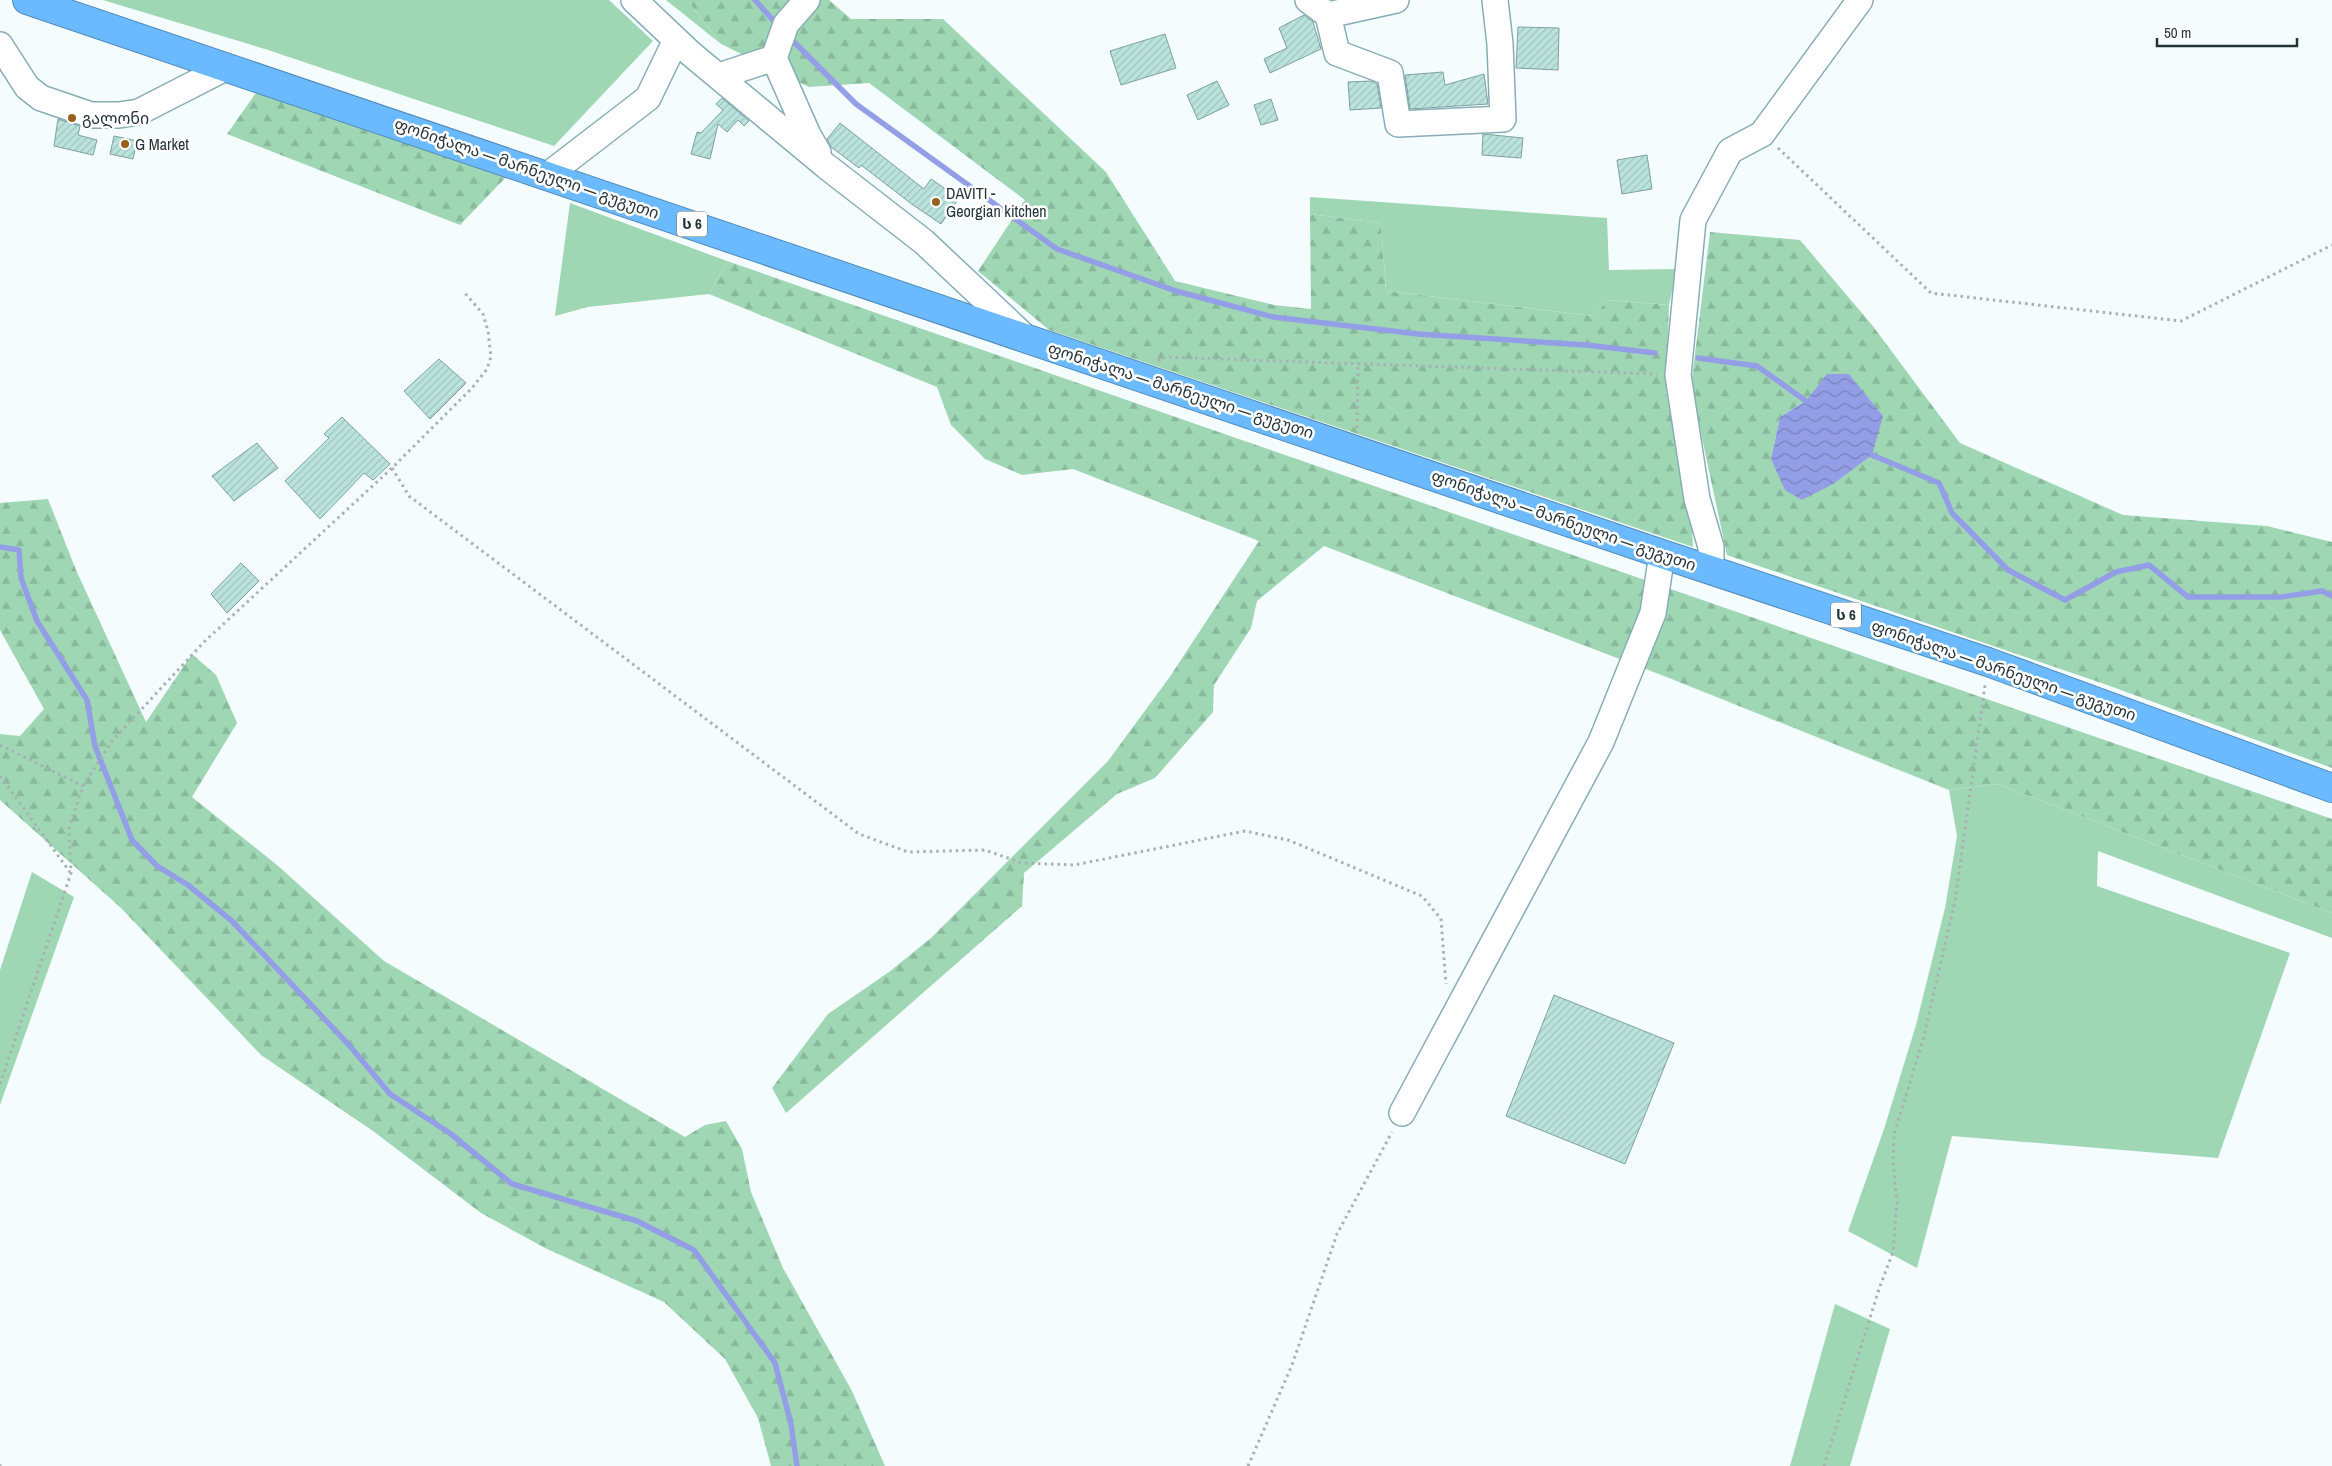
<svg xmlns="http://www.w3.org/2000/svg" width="2332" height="1466" font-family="'Archivo Narrow','Noto Sans Georgian',sans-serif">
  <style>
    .green { fill: #9fd7b4 }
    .forest { fill: url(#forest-firs); fill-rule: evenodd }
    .water { fill: url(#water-waves) }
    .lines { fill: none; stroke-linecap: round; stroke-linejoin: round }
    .stream { stroke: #949ee7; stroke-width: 5.5 }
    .building { fill: url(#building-hatch); stroke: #7ca29d }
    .minor-casing { stroke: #88adb7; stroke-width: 28 }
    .highway-casing { stroke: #528ab9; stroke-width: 30 }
    .path { stroke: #a7b1b4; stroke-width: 3; stroke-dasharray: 2.5 4; stroke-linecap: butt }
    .minor { stroke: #fff; stroke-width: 25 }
    .highway { stroke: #6bb9fe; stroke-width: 28 }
    .poi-dot { fill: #99601d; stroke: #fff; stroke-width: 2 }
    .labels { text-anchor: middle; stroke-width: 5; stroke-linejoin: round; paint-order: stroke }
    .shield { fill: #fff; stroke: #667174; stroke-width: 1 }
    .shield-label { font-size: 15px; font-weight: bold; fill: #253439 }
    .poi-label { font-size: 16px; fill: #253439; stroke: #fff; text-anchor: start }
    .street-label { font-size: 16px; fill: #253439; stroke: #fff }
  </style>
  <defs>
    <pattern id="forest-firs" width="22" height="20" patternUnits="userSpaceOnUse" patternTransform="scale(1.25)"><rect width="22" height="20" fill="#9fd7b4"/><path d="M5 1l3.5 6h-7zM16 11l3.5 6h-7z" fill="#89b99c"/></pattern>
    <pattern id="water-waves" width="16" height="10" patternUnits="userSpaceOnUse" patternTransform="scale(1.25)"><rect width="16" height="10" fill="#949ee7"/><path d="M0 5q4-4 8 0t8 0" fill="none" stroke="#7982bc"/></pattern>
    <pattern id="building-hatch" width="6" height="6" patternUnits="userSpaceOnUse" patternTransform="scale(1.25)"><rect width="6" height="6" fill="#bbe3de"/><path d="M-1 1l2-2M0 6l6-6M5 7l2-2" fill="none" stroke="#a1c3bf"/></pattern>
  </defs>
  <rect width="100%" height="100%" fill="#f5fcfe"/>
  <path class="green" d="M103,0h506l44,41 -99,105 -289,-97z
    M666,0h21l34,44z
    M1310,197l297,21 2,52 68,-1 -8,36 -62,-5 -13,16 -208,-25 -5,-68 -71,-9z
    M570,203l157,58 -18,33 -121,13 -33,9z
    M1998,784l334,129v25l-234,-87 -1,35 193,67 -72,205 -266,-22 -35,132 -69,-37 36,-102 32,-104 29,-117 12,-72 -8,-46z
    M32,872l42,25 -74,208v-135z
    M1835,1304l55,25 -40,137h-60z"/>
  <path class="forest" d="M687,0h142l22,19h92l163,153 69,109 99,24 37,4 -1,-95 71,9 5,68 208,25 13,-16 62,5 -3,86 25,122 2,34 -644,-217 -71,-59 47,-71 -156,-117 -60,4 -88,-43z
    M258,90l249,86 -47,49 -233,-91z
    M1710,232l90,8 72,85 88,118 163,72 144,11 65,16v226l-222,-82 -383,-131 -36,-168zM1806,401l-35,58 9,-42z
    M727,261l1605,558v94l-334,-129 -49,6 -285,-114 -340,-130 -67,55 -6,27 -37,57 -1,27 -58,66 -38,16 -93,79 -2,33 -236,207 -14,-25 56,-74 61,-42 42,-34 177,-177 61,-83 90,-137 -186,-72 -51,6 -37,-16 -34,-34 -14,-38 -228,-93z
    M48,499l28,71 70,152 46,-68 24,21 21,48 -45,74 85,68 107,96 301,176 20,-12 21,-4 16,28 9,43 32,76 69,123 33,75h-114l-13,-48 -33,-59 -61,-57 -119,-54 -64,-35 -108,-82 -112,-76 -141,-148 -120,-107v-66l20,2 24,-27 -44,-79v-127z"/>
  <path class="water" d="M1827,374h22l34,42 -11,39 -39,29 -31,16 -17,-10 -14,-31 9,-42 26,-16z"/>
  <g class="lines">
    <path class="stream" d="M755,0l24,27
      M789,37l67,67 201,145 119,42 97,26 145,17 168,11 69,8
      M1698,358l59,8 49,35
      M1872,455l67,28 13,30 56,57 57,30 51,-28 33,-7 39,32h93l41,-6 10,5
      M0,547l19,3 2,28 16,43 50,79 8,46 37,94 25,26 31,19 44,36 117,124 41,49 61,40 61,50 125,37 57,29 81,113 16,61 6,42"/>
  </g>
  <path class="building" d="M1304,15l9,7 8,27 -51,24 -6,-14 23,-11 -8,-20z
    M1518,27l41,1 -1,42 -42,-2z
    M1165,34l11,34 -55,17 -11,-34z
    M1443,72l2,13 39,-11 4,30 -78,5 -5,-34z
    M1217,81l12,24 -31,15 -11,-25z
    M1371,81l6,3 4,24 -31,2 -2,-28z
    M722,98l27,23 -5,5 -6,-6 -11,12 -9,-8 -8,35 -19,-5 6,-22 4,1 22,-23 -7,-6z
    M1271,99l7,21 -17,5 -7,-20z
    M58,119l22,7 -2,9 19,5 -4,15 -39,-9z
    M840,123l84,66 7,-10 28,19 -18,26 -28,-19 -52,-40 -2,3 -28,-21 -4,-8z
    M1483,134l40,4 -2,20 -39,-3z
    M114,136l23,5 -4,18 -23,-5z
    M1647,155l5,34 -30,5 -5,-34z
    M439,359l27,24 -36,36 -26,-28z
    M342,417l48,47 -17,16 -9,-7 -44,46 -35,-38 44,-43 -5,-4z
    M257,443l21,25 -44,33 -22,-25z
    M241,563l18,18 -32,32 -16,-19z
    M1554,995l120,48 -49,121 -119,-48z"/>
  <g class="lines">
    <defs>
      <path id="minor" d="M634,0l56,53 136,113 98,76 103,97
        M807,0l-21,24 -12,34 34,77 10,17
        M1308,0l20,15 9,38 53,20 8,51 105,-5 -3,-75 -5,-44
        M1328,15l68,-15
        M0,45l27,42 14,11 50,17h28l20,-3 88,-45
        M719,76l55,-18
        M548,175l100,-77 28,-58
        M1711,569v-22l-14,-48 -19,-124 15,-155 37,-69 32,-17 98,-134
        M1402,1113l199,-371 52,-129 9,-59"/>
      <path id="highway" d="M27,0l1635,554 326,108 344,126"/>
    </defs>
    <use href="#minor" class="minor-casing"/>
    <use href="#highway" class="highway-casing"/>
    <path class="path" d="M1778,148l153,145 250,28 151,-76
      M1158,361l3,-4 496,17
      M1357,428l1,-65
      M392,468l17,28 450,338 49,18 77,-2 37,13 52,2 171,-34 43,9 134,56 19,23 5,65
      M0,745l83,41
      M0,776l70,96
      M0,1084l71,-211 -2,-45 14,-42 29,-45 92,-99 188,-174 80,-80 15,-19 4,-12 -3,-26 -5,-17 -19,-22
      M0,1465l1,1
      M1248,1466l44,-101 45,-131 55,-102
      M1824,1466l55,-177 14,-37 4,-50 -4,-40 1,-28 29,-94 32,-139 30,-216"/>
    <use href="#minor" class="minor"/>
    <use href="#highway" class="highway"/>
  </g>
  <g class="poi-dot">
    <circle cx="72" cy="118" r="5"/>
    <circle cx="125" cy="144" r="5"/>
    <circle cx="936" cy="202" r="5"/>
  </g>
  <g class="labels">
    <g class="shield">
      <rect x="677" y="211.5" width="30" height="25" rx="4"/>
      <rect x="1831" y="602.5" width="30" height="25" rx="4"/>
    </g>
    <g class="shield-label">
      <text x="692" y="229">ს 6</text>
      <text x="1846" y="620">ს 6</text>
    </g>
    <g class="poi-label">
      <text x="82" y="124">გალონი</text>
      <text x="135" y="150">G Market</text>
      <text x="946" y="199">DAVITI -<tspan x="946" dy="18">Georgian kitchen</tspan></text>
    </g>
    <g class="street-label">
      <text transform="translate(527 168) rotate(19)" y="6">ფონიჭალა — მარნეული — გუგუთი</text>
      <text transform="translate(1181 390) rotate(18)" y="6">ფონიჭალა — მარნეული — გუგუთი</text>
      <text transform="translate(1564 520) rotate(19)" y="6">ფონიჭალა — მარნეული — გუგუთი</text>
      <text transform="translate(2004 670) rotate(19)" y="6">ფონიჭალა — მარნეული — გუგუთი</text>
    </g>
  </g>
  <path d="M2157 38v8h140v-8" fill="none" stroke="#253439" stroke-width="2.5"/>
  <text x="2164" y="38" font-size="15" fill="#253439" stroke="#ffffff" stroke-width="4" paint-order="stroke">50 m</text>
</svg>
